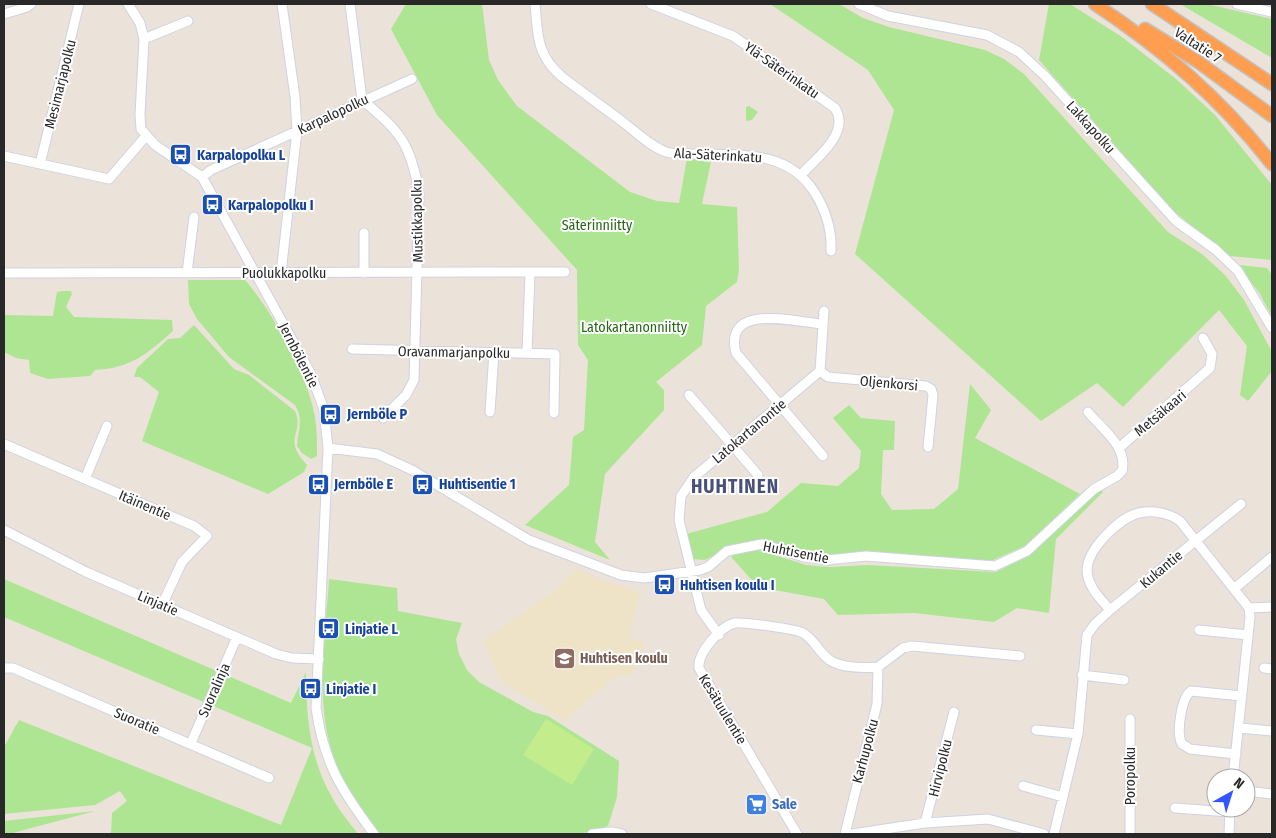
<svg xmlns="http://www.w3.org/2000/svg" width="1276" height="838" font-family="'Fira Sans Condensed',sans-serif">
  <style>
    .education { fill: #eee2c7 }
    .green { fill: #ade592 }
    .pitch { fill: #c3ed8d }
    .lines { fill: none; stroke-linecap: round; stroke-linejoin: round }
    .minor-casing { stroke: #ced2e2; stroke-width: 11 }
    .highway-casing { stroke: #c3c3c3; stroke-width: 15 }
    .minor { stroke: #fff; stroke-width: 9 }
    .highway { stroke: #ff9e50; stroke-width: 12 }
    .labels { text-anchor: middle; stroke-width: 4; stroke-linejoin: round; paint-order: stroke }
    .street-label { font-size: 14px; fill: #282828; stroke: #fff }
    .transit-label { font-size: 14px; font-weight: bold; fill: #164399; stroke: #fff; text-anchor: start }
    .park-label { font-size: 14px; fill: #266716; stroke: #fff }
    .education-label { font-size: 14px; font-weight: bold; fill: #785e54; stroke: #fff; text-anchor: start }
    .shop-label { font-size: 14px; font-weight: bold; fill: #366cbe; stroke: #fff; text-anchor: start }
    .district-label { font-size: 19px; font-weight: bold; letter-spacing: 1px; fill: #47507a; stroke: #fff }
  </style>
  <rect width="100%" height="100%" fill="#ebe3d9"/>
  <path class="education" d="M576,568l24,12 40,12 -11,45 15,4 -10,33 -20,3 -49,44 -63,-39 -20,-41 72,-50z"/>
  <path class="green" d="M406,4h76l7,56 9,20 19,26 113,86 27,9 22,2 8,-45 25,-1 -10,47 35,3 2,63 -2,12 -31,24 -4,39 -46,37 8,8v20l-59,64 -10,68 15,18 -85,-35 44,-40 4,-48 11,-7 4,-70 -10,-15 -1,-75 -140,-155 -46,-86z
    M770,4h69l24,14 26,9 96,23 19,9 20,15 144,158 34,22 23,21 19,25 28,52v19l-24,30 -8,-6 7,-49 -28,-36 -96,97 -26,-24 -56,38 -186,-167 39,-144 -26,-40z
    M1049,4h21l52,33 54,42 39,36 57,70v75l-42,-4 -58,-46 -133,-150z
    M1180,4h27l65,15v39z
    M749,106l9,6 -6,8 -6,1v-14z
    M1238,265l29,3 5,7v42l-12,-23z
    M188,280h57c26,29 64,98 70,137 2,13 2,26 2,39l-6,3 -9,-6 -5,-7c1,-16 7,-27 -2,-41l-66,-48 -32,-38 -8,-15z
    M63,291h8l1,3 -6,13 8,10 98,3 1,11c-26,23 -42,37 -78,39l-5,6 -42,3 -18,-6 -1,-13 -13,-2 -12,-6v-37l49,1 4,-24z
    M194,325l40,44 15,6 46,36c10,24 -14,26 12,54l-3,7 -36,22 -126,-53 17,-49 -19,-15h-6l3,-9 31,-29 12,-1z
    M970,384l21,26 -16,28 105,56 -55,52 -32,14h-24l-159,-7 -46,-12 -31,5 -28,14 -12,-1 -7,-25 81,-22 34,-29 37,3 21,-18 2,-17 -28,-33 16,-13 12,13 34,3 -1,29h-11l-2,44 11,16 42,-1 24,-20z
    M1100,488l3,4 -47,47 -7,74 -32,-5 -23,14 -80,-9 -76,2 -14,-16 -66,-12 -27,-30 9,-5 19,-2 47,15 23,2 39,-2 128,7 35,-17z
    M4,579l287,124 15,-31c0,44 4,89 27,127 7,13 17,24 25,35h-247l1,-21 15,-12 -7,-10 -25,14 -91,9v-67l15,-27 262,105 31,-77 -308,-131z
    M329,579l68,9 1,23 64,12 -6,16 3,15 8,16 12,12 54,30 15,4 71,45 -2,36 -9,29 -28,8h-201c-15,-20 -29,-39 -39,-61 -28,-60 -15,-130 -11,-194z
    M95,811l-86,23h-5v-13z"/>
  <path class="pitch" d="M546,719l48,30 -22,36 -49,-30z"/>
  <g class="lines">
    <defs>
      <path id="minor" d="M128,4l12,19 4,16 -4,76 1,14 14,16 47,32 109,197 13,36 4,38 -12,260c8,55 25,82 58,126
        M350,4l12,96c38,31 49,44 57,93l-5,187 -8,15 -23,23
        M535,4c3,31 1,50 26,72 22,17 45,33 67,50 11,9 24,21 38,26 10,3 22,2 34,2 43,1 89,-3 115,39 11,18 17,37 16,58
        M651,4l82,32 102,72c16,25 -19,50 -34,67
        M859,4l29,12 99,19 32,17 26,24 131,145 40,29 22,21 34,57
        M1237,4l35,8
        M4,14l23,-7 4,-3
        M144,39l44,-18
        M4,156l105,23 37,-43
        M40,164l39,-160
        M202,177l9,-7 201,-91
        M364,233v40
        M4,273l561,-1
        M187,273l7,-56
        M281,273l16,-142 -2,-34 -13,-93
        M823,324c-29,-2 -100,-22 -87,29l87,103
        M352,349l203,5 -1,59
        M527,353l3,-80
        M820,371l8,6 98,9 5,3 2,6 -5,52
        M689,395l69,80
        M490,412l4,-60
        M4,444l190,82 13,10 -25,26 -20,43
        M328,448l49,6 35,16 117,70 92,35 23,3 56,-8 8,-3 19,-16 35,-7 42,13 23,3 39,-4 129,10 32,-15 67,-62 23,-13 5,-5c6,-24 -20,-42 -34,-59
        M1119,448l91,-80 2,-14 -9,-16
        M85,479l22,-53
        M4,530l82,42 190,82 16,4 27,1
        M1235,588l37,-31
        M1249,608l23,-1
        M1110,610c-10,-12 -22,-23 -23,-39 0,-22 33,-54 52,-58 14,-3 30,0 41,8l69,87 1,9 -17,161
        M1199,630l49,5
        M719,635l-18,-25 -22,-90 2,-24 13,-19 126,-106 4,-60
        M4,668h9l256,110
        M1264,668l8,1
        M1082,675l42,5
        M1130,719v115
        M1239,728l33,3
        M1036,730l42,4
        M191,743l46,-106
        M1236,754l-46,-5 -8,-5c-6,-10 -1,-46 9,-53l51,5
        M1023,786l40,11
        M1246,791l26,3
        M1175,808l54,4
        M925,823l29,-111
        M592,834l19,-2 11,2
        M797,834l-98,-166c-2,-15 22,-42 36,-45 9,-1 61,6 68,10 12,6 17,23 30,29 12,6 31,6 45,5l25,-19 9,-2 108,10
        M845,834l32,-130 1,-37
        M852,834l73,-11 63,-4 56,15
        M1054,834l24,-100 9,-99 8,-11 15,-14 131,-106
        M1229,834l1,-26"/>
      <path id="highway" d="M1095,4c69,46 125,94 177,160
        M1152,4l120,80
        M1145,29l52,32 75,55"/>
    </defs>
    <use href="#minor" class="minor-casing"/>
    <use href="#highway" class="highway-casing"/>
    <use href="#minor" class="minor"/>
    <use href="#highway" class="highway"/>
  </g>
  <defs>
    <symbol id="bus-square" viewBox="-11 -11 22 22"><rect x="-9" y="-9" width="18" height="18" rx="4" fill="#1a4fb4" stroke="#fff"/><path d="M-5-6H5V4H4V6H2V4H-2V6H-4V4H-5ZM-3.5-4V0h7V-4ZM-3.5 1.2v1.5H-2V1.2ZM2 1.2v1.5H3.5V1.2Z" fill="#fff"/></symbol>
    <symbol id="school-square" viewBox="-11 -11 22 22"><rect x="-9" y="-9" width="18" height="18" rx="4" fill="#8d6e63" stroke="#fff"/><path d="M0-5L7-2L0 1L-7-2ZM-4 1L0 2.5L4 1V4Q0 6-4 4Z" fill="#fff"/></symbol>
    <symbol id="supermarket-square" viewBox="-11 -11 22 22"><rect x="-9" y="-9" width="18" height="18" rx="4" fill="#3f7fe0" stroke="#fff"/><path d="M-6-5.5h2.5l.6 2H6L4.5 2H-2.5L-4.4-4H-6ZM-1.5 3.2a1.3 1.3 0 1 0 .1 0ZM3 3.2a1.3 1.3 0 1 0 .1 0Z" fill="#fff"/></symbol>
  </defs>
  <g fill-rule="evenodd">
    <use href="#bus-square" x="168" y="142" width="25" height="25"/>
    <use href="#bus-square" x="200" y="192" width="25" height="25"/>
    <use href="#bus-square" x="318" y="402" width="25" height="25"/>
    <use href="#bus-square" x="306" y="472" width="25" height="25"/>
    <use href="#bus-square" x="410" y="472" width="25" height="25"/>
    <use href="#bus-square" x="652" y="572" width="25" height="25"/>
    <use href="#bus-square" x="316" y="616" width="25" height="25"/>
    <use href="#school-square" x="552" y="646" width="25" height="25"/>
    <use href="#bus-square" x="298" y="676" width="25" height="25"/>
    <use href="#supermarket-square" x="744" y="792" width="25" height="25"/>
  </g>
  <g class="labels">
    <g class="street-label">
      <text transform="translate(1198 45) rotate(33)" y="5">Valtatie 7</text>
      <text transform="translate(782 70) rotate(35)" y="5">Ylä-Säterinkatu</text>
      <text transform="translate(60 84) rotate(-76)" y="5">Mesimarjapolku</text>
      <text transform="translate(333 114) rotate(-25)" y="5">Karpalopolku</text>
      <text transform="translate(1091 127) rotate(48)" y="5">Lakkapolku</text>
      <text transform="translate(718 155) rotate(3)" y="5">Ala-Säterinkatu</text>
      <text transform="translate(417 221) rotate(-91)" y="5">Mustikkapolku</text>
      <text x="284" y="278">Puolukkapolku</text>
      <text transform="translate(454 352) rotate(1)" y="5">Oravanmarjanpolku</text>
      <text transform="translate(299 355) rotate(63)" y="5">Jernbölentie</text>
      <text transform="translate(889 383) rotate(5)" y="5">Oljenkorsi</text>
      <text transform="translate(1160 413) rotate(-40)" y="5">Metsäkaari</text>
      <text transform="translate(749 431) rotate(-40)" y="5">Latokartanontie</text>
      <text transform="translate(145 505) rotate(23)" y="5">Itäinentie</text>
      <text transform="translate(796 552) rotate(11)" y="5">Huhtisentie</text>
      <text transform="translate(1161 569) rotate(-40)" y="5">Kukantie</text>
      <text transform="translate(158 603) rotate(23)" y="5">Linjatie</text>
      <text transform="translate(214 690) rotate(-66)" y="5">Suoralinja</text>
      <text transform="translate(723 709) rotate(59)" y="5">Kesätuulentie</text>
      <text transform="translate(137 721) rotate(23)" y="5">Suoratie</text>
      <text transform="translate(865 751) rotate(-75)" y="5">Karhupolku</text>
      <text transform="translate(940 768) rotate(-76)" y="5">Hirvipolku</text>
      <text transform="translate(1130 776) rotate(-90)" y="5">Poropolku</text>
    </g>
    <g class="transit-label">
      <text x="197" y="160">Karpalopolku L</text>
      <text x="228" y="210">Karpalopolku I</text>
      <text x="347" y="419">Jernböle P</text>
      <text x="334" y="489">Jernböle E</text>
      <text x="439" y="489">Huhtisentie 1</text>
      <text x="680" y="590">Huhtisen koulu I</text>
      <text x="345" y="634">Linjatie L</text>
      <text x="326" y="694">Linjatie I</text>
    </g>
    <g class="park-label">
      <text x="597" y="230">Säterinniitty</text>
      <text x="634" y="332">Latokartanonniitty</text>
    </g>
    <g class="education-label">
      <text x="580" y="663">Huhtisen koulu</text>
    </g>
    <g class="shop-label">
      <text x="772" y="809">Sale</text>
    </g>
    <g class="district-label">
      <text x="735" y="493">HUHTINEN</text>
    </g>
  </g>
  <rect width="1276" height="838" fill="none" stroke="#282828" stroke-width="10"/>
  <g transform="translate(1231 793) rotate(39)"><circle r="24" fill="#ffffff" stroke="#a9a9a9"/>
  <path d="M0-4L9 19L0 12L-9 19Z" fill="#3256ff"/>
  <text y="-8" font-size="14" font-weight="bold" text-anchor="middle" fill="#282828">N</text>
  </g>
</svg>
